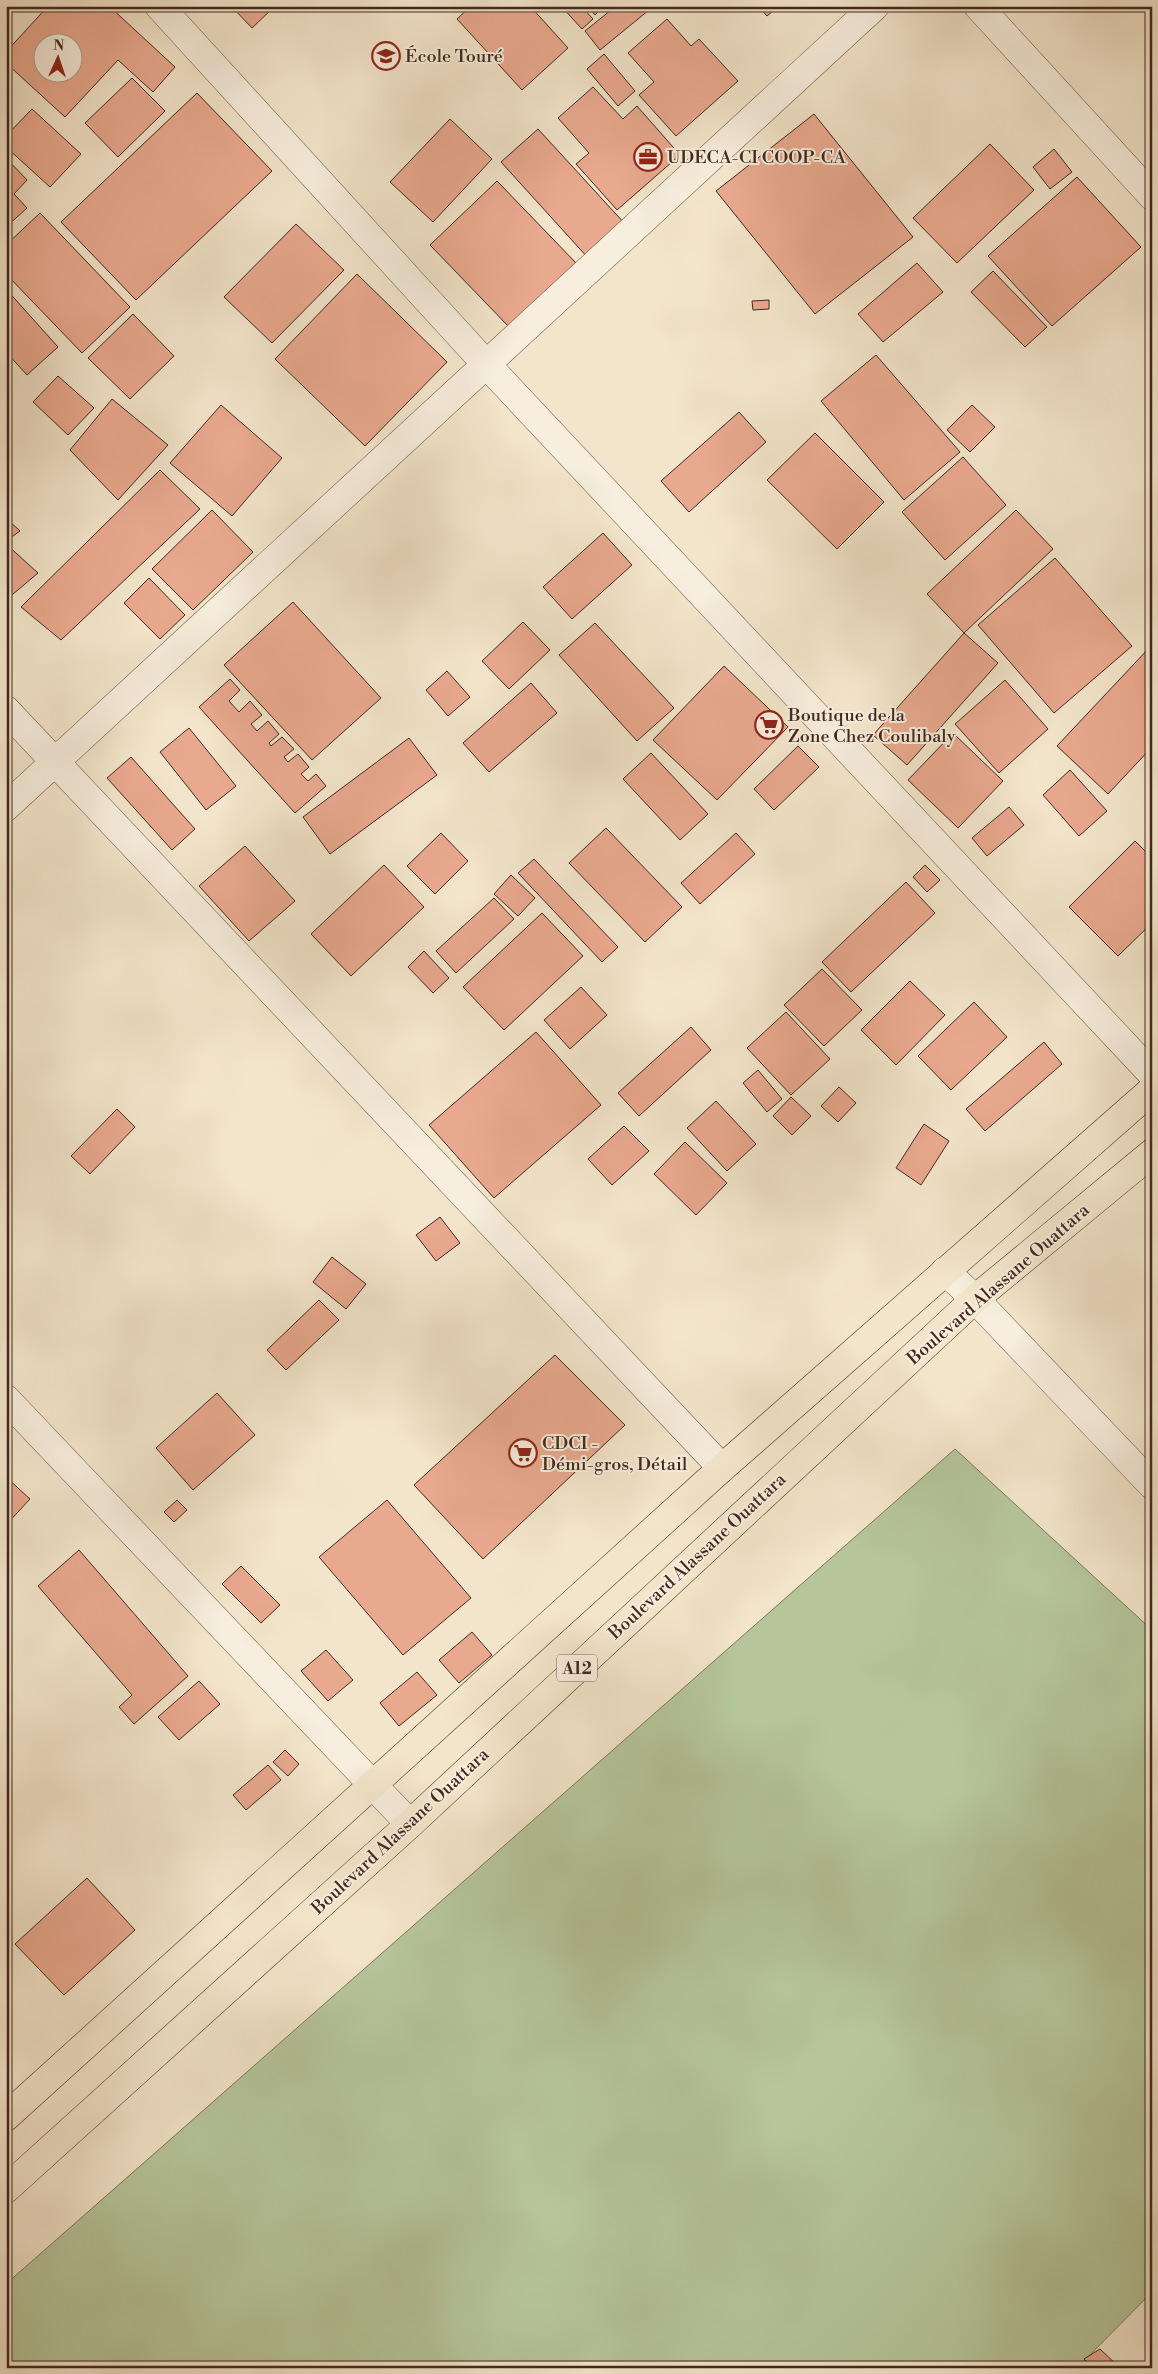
<svg xmlns="http://www.w3.org/2000/svg" width="1158" height="2374" font-family="'Libre Bodoni',serif">
  <style>
    .green { fill: #b6c69b; stroke: #7c775c }
    .building { fill: #e9a98f; stroke: #42281e; fill-rule: evenodd }
    .lines { fill: none; stroke-linecap: round; stroke-linejoin: round }
    .minor-casing { stroke: #6e5749; stroke-width: 29 }
    .primary-casing { stroke: #42281e; stroke-width: 29 }
    .minor { stroke: #f7eedd; stroke-width: 28 }
    .primary { stroke: #f3e5cb; stroke-width: 28 }
    .labels { text-anchor: middle; stroke-width: 4; stroke-linejoin: round; paint-order: stroke }
    .shield { fill: #f7eedd; stroke: #786357; stroke-width: 1 }
    .shield-label { font-size: 16px; font-weight: bold; fill: #42281e }
    .poi-label { font-size: 18px; fill: #42281e; stroke: #f7eedd; text-anchor: start }
    .street-label { font-size: 18px; fill: #42281e; stroke: #f7eedd }
  </style>
  <rect width="100%" height="100%" fill="#f3e5cb"/>
  <filter id="stains"><feTurbulence type="fractalNoise" baseFrequency=".004" numOctaves="4"/><feColorMatrix values="0 0 0 0 .2 0 0 0 0 .09 0 0 0 0 .02 0 0 0 .5 -.17"/></filter>
  <radialGradient id="worn" r=".72"><stop offset=".6" stop-color="#630" stop-opacity="0"/><stop offset="1" stop-color="#630" stop-opacity=".3"/></radialGradient>
  <path class="green" d="M955,1449l197,181v662l-75,76h-1071v-84z"/>
  <path class="building" d="M48,6h61l66,61 -22,25 -35,-32 -53,57 -59,-54v-11zM42,42h30v30h-30z
    M231,6h44l-23,22z
    M471,6h59l38,42 -46,42 -65,-71z
    M561,6h20l12,13 -11,10z
    M587,6h17l-9,9z
    M616,6h38l-54,44 -15,-19z
    M758,6h21l-12,10z
    M667,19l24,27 8,-7 39,42 -62,55 -37,-41 15,-13 -26,-29z
    M604,54l31,37 -17,15 -31,-37z
    M132,78l33,33 -47,46 -33,-34z
    M593,87l30,32 14,-13 43,49 -63,55 -41,-46 13,-11 -31,-35z
    M197,93l75,78 -136,129 -75,-78z
    M32,109l49,45 -31,33 -44,-40v-11z
    M814,114l99,123 -98,77 -99,-123z
    M450,119l42,40 -59,63 -43,-40z
    M538,129l88,96 -37,34 -88,-97z
    M990,144l44,46 -77,73 -44,-45z
    M1054,149l18,23 -22,17 -17,-22z
    M6,158l21,22 -13,14 13,14 -21,19z
    M1077,177l64,70 -89,79 -64,-70z
    M497,181l80,83 -67,64 -80,-83z
    M40,213l90,94 -48,46 -76,-79v-29z
    M296,224l48,46 -72,73 -48,-46z
    M917,263l26,29 -60,50 -25,-28z
    M993,271l54,56 -22,20 -54,-55z
    M357,274l90,88 -82,84 -90,-87z
    M6,289l52,58 -31,28 -21,-23z
    M769,300v9l-16,1 -1,-9z
    M133,314l41,42 -44,43 -42,-41z
    M876,355l84,97 -56,48 -83,-99z
    M58,376l36,32 -26,27 -35,-33z
    M112,399l56,46 -50,55 -48,-50z
    M221,405l61,53 -50,58 -62,-53z
    M972,405l23,22 -25,25 -23,-22z
    M739,412l27,30 -77,70 -28,-31z
    M815,433l69,69 -47,47 -70,-69z
    M963,457l43,48 -61,55 -43,-48z
    M160,470l40,39 -139,131 -40,-33z
    M212,510l41,42 -60,58 -41,-41z
    M1016,510l37,39 -89,84 -37,-39z
    M6,518l14,13 -14,10z
    M603,533l29,32 -60,54 -29,-32z
    M6,544l32,29 -32,27z
    M1055,558l77,88 -78,67 -76,-88z
    M149,578l36,37 -25,24 -36,-36z
    M293,602l88,96 -69,62 -88,-95z
    M523,622l27,28 -41,39 -27,-28z
    M595,623l79,85 -37,33 -78,-86z
    M964,633l34,30 -91,102 -34,-30z
    M1149,648l3,2v97l-44,47 -51,-48z
    M724,666l64,61 -71,73 -64,-60z
    M447,671l23,26 -22,19 -22,-26z
    M230,679l10,11 -11,11 10,11 11,-11 12,14 -11,9 6,7 11,-10 11,13 -10,9 2,3 11,-9 12,12 -10,8 4,5 10,-8 11,13 -8,7 7,7 8,-7 10,12 -31,27 -96,-106z
    M1005,680l43,49 -49,44 -44,-49z
    M531,683l26,30 -68,59 -26,-29z
    M189,728l47,58 -30,24 -46,-58z
    M953,733l50,48 -45,47 -50,-48z
    M409,738l28,37 -107,79 -27,-37z
    M798,746l21,21 -45,43 -20,-21z
    M651,753l57,61 -28,26 -57,-61z
    M131,757l64,72 -23,21 -65,-72z
    M1070,770l37,41 -28,25 -36,-41z
    M1009,807l15,18 -37,31 -15,-18z
    M606,828l76,79 -37,35 -76,-79z
    M441,833l27,28 -33,33 -28,-28z
    M736,833l19,21 -55,50 -19,-21z
    M1135,841l17,17v65l-34,33 -49,-49z
    M245,846l50,55 -46,40 -50,-55z
    M534,859l84,88 -16,15 -84,-89z
    M384,865l40,42 -73,69 -40,-42z
    M925,865l15,15 -13,12 -14,-15z
    M511,875l24,23 -17,18 -24,-22z
    M906,882l29,31 -84,79 -29,-30z
    M494,898l20,21 -58,54 -20,-22z
    M542,913l41,43 -79,74 -41,-43z
    M424,951l25,27 -16,15 -25,-26z
    M822,969l40,41 -38,36 -40,-41z
    M910,981l35,34 -49,50 -35,-35z
    M581,987l26,28 -37,34 -26,-29z
    M974,1002l33,35 -56,53 -33,-34z
    M786,1012l44,47 -39,36 -44,-47z
    M691,1027l20,23 -72,66 -21,-23z
    M536,1032l65,73 -107,93 -65,-73z
    M1044,1042l18,22 -77,67 -19,-22z
    M758,1070l24,29 -15,13 -24,-29z
    M839,1087l17,16 -18,19 -17,-16z
    M791,1097l20,19 -19,19 -19,-19z
    M716,1101l40,43 -29,27 -40,-43z
    M117,1109l18,18 -45,47 -19,-18z
    M924,1124l25,17 -28,44 -25,-17z
    M624,1126l25,25 -37,34 -24,-26z
    M685,1142l42,41 -31,32 -42,-41z
    M440,1217l20,26 -24,18 -20,-26z
    M332,1257l34,27 -20,25 -33,-27z
    M319,1300l20,20 -53,50 -19,-20z
    M555,1355l70,70 -142,134 -69,-74z
    M217,1393l38,42 -62,55 -37,-42z
    M6,1477l24,22 -24,26z
    M177,1500l10,10 -13,12 -10,-10z
    M387,1500l84,98 -68,57 -84,-98z
    M79,1550l109,126 -54,48 -15,-17 13,-12 -94,-109z
    M241,1566l39,39 -19,18 -39,-39z
    M472,1632l20,23 -33,28 -20,-23z
    M326,1650l27,30 -25,21 -27,-30z
    M417,1672l20,23 -38,31 -19,-23z
    M199,1681l21,23 -41,36 -21,-23z
    M285,1750l14,14 -11,12 -15,-14z
    M268,1765l13,15 -35,30 -13,-15z
    M87,1878l48,52 -71,65 -49,-51z
    M1100,2349l20,19h-27l-9,-9z"/>
  <g class="lines">
    <defs>
      <path id="minor" d="M159,6l327,358 666,710
        M978,6l174,190
        M6,710l716,758
        M6,807l869,-801
        M945,1271l30,28 177,186
        M6,1399l404,425"/>
      <path id="primary" d="M6,2117l716,-649 430,-378
        M6,2189l404,-365 565,-525 177,-146"/>
    </defs>
    <use href="#minor" class="minor-casing"/>
    <use href="#primary" class="primary-casing"/>
    <use href="#minor" class="minor"/>
    <use href="#primary" class="primary"/>
  </g>
  <defs>
    <symbol id="school-ring" viewBox="-11 -11 22 22"><circle r="9.5" fill="#f7eedd" stroke="#8f2418" stroke-width="1.5"/><path d="M0-5L7-2L0 1L-7-2ZM-4 1L0 2.5L4 1V4Q0 6-4 4Z" fill="#8f2418"/></symbol>
    <symbol id="office-ring" viewBox="-11 -11 22 22"><circle r="9.5" fill="#f7eedd" stroke="#8f2418" stroke-width="1.5"/><path d="M-6-3h4V-5.5h4V-3h4V5H-6ZM-1-4.5V-3h2v-1.5ZM-6 0V1H6V0Z" fill="#8f2418"/></symbol>
    <symbol id="supermarket-ring" viewBox="-11 -11 22 22"><circle r="9.5" fill="#f7eedd" stroke="#8f2418" stroke-width="1.5"/><path d="M-6-5.5h2.5l.6 2H6L4.5 2H-2.5L-4.4-4H-6ZM-1.5 3.2a1.3 1.3 0 1 0 .1 0ZM3 3.2a1.3 1.3 0 1 0 .1 0Z" fill="#8f2418"/></symbol>
  </defs>
  <g fill-rule="evenodd">
    <use href="#school-ring" x="370" y="40" width="32" height="32"/>
    <use href="#office-ring" x="632" y="141" width="32" height="32"/>
    <use href="#supermarket-ring" x="753" y="709" width="32" height="32"/>
    <use href="#supermarket-ring" x="507" y="1437" width="32" height="32"/>
  </g>
  <g class="labels">
    <rect class="shield" x="557" y="1654.5" width="40" height="27" rx="4"/>
    <g class="shield-label">
      <text x="577" y="1674">A12</text>
    </g>
    <g class="poi-label">
      <text x="405" y="62">École Touré</text>
      <text x="667" y="163">UDECA-CI COOP-CA</text>
      <text x="788" y="721">Boutique de la<tspan x="788" dy="21">Zone Chez Coulibaly</tspan></text>
      <text x="542" y="1449">CDCI -<tspan x="542" dy="21">Démi-gros, Détail</tspan></text>
    </g>
    <g class="street-label">
      <text transform="translate(998 1284) rotate(-41)" y="6">Boulevard Alassane Ouattara</text>
      <text transform="translate(697 1556) rotate(-43)" y="6">Boulevard Alassane Ouattara</text>
      <text transform="translate(400 1831) rotate(-43)" y="6">Boulevard Alassane Ouattara</text>
    </g>
  </g>
  <rect width="1158" height="2374" fill="none" stroke="#f3e5cb" stroke-width="25"/>
  <rect x="8" y="8" width="1143" height="2359" fill="none" stroke="#42281e" stroke-width="2.5"/>
  <rect x="12" y="12" width="1133" height="2349" fill="none" stroke="#42281e"/>
  <g transform="translate(58 58) rotate(3)"><circle r="24" fill="#f7eedd" stroke="#af9f91"/>
  <path d="M0-4L9 19L0 12L-9 19Z" fill="#8f2418"/>
  <text y="-8" font-size="14" font-weight="bold" text-anchor="middle" fill="#42281e">N</text>
  </g>
  <rect width="100%" height="100%" filter="url(#stains)"/>
  <rect width="100%" height="100%" fill="url(#worn)"/>
</svg>
